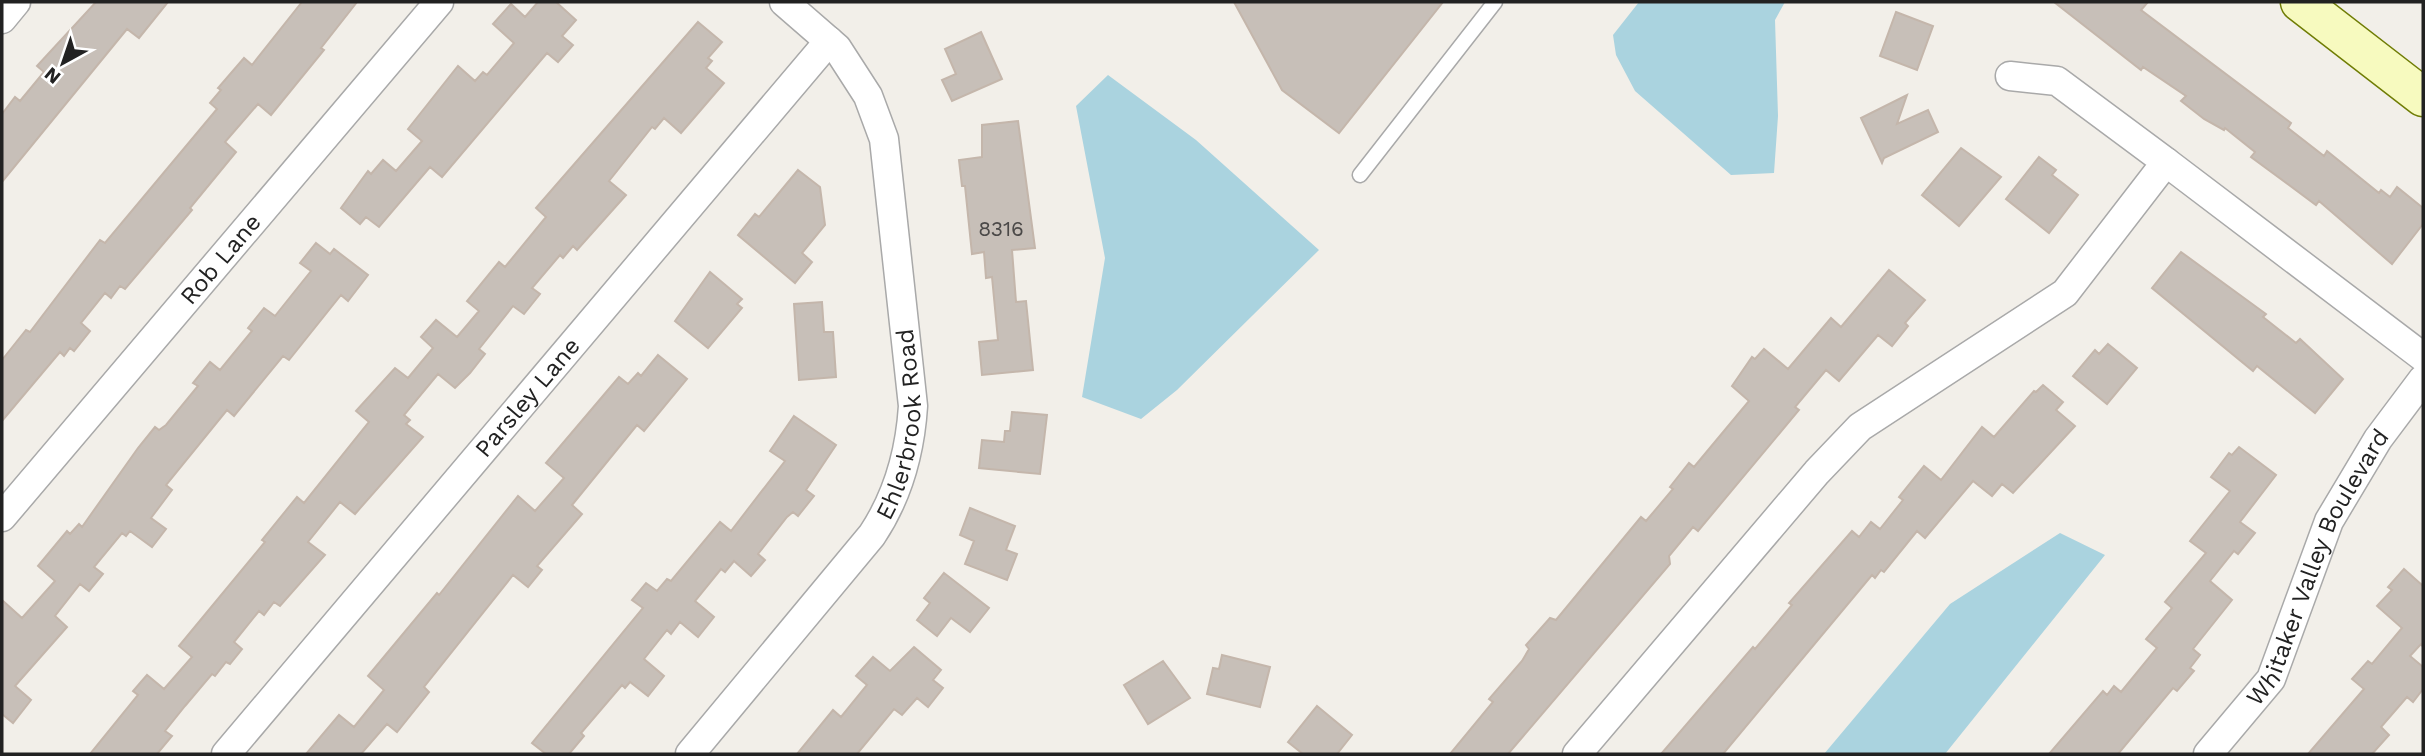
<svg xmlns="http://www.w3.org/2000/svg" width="2425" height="756" font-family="'Work Sans',sans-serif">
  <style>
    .water { fill: #aad3df }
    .building { fill: #c7bfb8; stroke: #c4b6ab; stroke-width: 2 }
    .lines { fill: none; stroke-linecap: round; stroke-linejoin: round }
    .lane-casing { stroke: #a9a9a9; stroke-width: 17 }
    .street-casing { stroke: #a9a9a9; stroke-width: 31 }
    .secondary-casing { stroke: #707d05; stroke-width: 41 }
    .lane { stroke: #fff; stroke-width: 14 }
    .street { stroke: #fff; stroke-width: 28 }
    .secondary { stroke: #f7fabf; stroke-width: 38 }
    .labels { text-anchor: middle; stroke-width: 5; stroke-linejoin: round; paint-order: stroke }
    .number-label { font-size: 21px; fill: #4b4948 }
    .street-label { font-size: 24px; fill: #222; stroke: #fff }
  </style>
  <rect width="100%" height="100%" fill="#f2efe9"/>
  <path class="water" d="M1639,2h146l-10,18 3,96 -4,57 -43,2 -96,-84 -19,-36 -3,-20z
    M1108,75l88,65 123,110 -142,140 -36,29 -59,-22 23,-139 -29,-152z
    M2060,533l45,22 -160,199h-121l126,-150z"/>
  <path class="building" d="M96,2h72l-29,36 -12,-9 -125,153v-68l13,-17 5,4 24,-29 -7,-6z
    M302,2h55l-36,46 3,2 -53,65 -13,-11 -33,38 11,10 -46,56 2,2 -67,79 -5,-3 -9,12 -6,-5 -24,30 9,8 -16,20 -4,-3 -6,8 -4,-4 -58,69v-61l24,-30 4,2 70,-92 5,3 112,-134 -7,-6 11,-13 -3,-2 26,-30 8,7z
    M538,2h18l20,18 -14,16 11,9 -15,17 -11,-9 -105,124 -12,-10 -51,60 -13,-10 -6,7 -19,-16 27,-37 3,3 12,-14 13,11 26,-30 -14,-12 50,-63 17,15 8,-9 4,3 27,-32 -21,-19 18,-20 14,13z
    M1234,2h209l-104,131 -57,-43z
    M2054,2h94l-7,8 150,113 -3,5 36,28 3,-5 52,42 2,-3 9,7 7,-10 26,21v16l-31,40 -73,-63 -3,4 -65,-48 4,-5 -30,-24 -1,2 -20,-11 -23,-18 5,-5 -43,-29 -2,3z
    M1896,12l37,14 -16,44 -37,-14z
    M698,22l24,20 -14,16 4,3 -6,7 18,15 -43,50 -17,-15 -9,11 -3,-2 -43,54 17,14 -49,55 -4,-4 -10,12 -3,-3 -28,33 8,6 -16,20 -11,-8 -34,43 6,5 -15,19 -15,15 -17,-14 -34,41 6,5 -4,4 17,13 -68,77 -15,-12 -32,40 17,13 -45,51 -6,-4 -10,13 -5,-4 -25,31 8,7 -12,15 -4,-2 -11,14 -3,-2 -27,32 -20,25 7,5 -15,18h-67l48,-59 -5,-4 14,-16 17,14 28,-32 -13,-11 86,-104 -3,-2 35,-43 7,6 65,-81 -13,-11 39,-43 13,10 25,-30 -12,-11 15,-17 21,17 22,-26 -12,-10 32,-39 6,5 41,-50 -10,-9z
    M981,32l21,47 -50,22 -10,-21 14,-6 -11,-25z
    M1907,95l-10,29 31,-14 10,22 -54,26 -2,5 -21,-45z
    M1018,121l17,127 -23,2 4,52 10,-1 7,69 -51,5 -3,-33 19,-2 -6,-63 -6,1 -2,-26 -12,2 -7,-68h-3l-3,-26 23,-3v-32z
    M1961,148l40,29 -42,49 -37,-31z
    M2039,157l17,13 -4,5 26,20 -29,38 -43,-34z
    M798,170l22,17 5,38 -23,28 10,9 -17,21 -57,-48 17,-21 4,3z
    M316,243l14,11 4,-5 34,26 -20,26 -7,-6 -52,65 -6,-4 -49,60 -7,-6 -61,75 6,5 -21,28 15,11 -14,18 -22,-16 -4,5 -4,-3 -28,34 9,7 -14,17 -9,-7 -25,32 12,11 -52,59 16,14 -18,23 -11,-9v-114l20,18 33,-37 -17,-15 29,-35 3,3 9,-10 3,3 56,-79 17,-21 4,3 7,-5 32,-39 -5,-3 17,-21 10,8 32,-39 -4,-3 16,-20 11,8 36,-45 -11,-8z
    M2181,252l85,62 -3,3 33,26 4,-4 43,40 -28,34 -58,-47 -4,5 -101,-83z
    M1889,270l36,30 -20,23 3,3 -16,20 -14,-11 -39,46 -13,-11 -31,37 4,3 -101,121 -5,-4 -24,29 1,8 -162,190h-58l43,-52 -4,-3 33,-38 7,-12 -3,-4 24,-27 6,2 85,-103 5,4 27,-32 -3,-2 19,-24 5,4 55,-66 -17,-15 20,-29 3,2 9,-10 24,20 43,-51 10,9z
    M710,272l32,27 -5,5 5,4 -34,40 -33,-27z
    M822,302l2,30h9l3,45 -37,3 -5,-76z
    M2108,344l29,24 -30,36 -34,-28 22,-26 4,4z
    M658,355l29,24 -43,52 -7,-6 -65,80 10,9 -45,52 5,4 -14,17 -15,-12 -89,112 5,5 -32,40 -10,-8 -26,30h-55l33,-39 15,12 30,-37 -16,-14 69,-83 2,2 79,-99 17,15 29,-33 -18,-15 73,-86 9,7 10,-11 3,3z
    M2043,385l20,17 -7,8 19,16 -62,67 -11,-9 -10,12 -19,-15 -48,57 -8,-7 -33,41 -3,-2 -6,8 -3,-3 -149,179h-62l92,-107 2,2 37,-44 -3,-2 63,-72 7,6 12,-15 9,7 23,-29 -4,-3 25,-31 17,14 41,-53 12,10 40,-46 2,1z
    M1012,412l35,3 -7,59 -61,-6 3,-28 22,2 1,-11h5z
    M794,416l42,29 -30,45 8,6 -16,20 -5,-4 -6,5 -29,37 7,6 -14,16 -17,-15 -9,11 -4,-3 -26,32 19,16 -16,20 -18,-15 -9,12 -4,-4 -23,29 20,17 -16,20 -18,-14 -5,6 -3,-3 -41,48 3,3 -15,18h-23l-14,-11 111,-135 -11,-8 14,-17 11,8 10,-12 4,2 49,-59 11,9 54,-70 -15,-10z
    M2239,447l37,28 -36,47 15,11 -17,21 -4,-3 -24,30 22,19 -39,49 7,6 -10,13 4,3 -17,20 -4,-3 -55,66h-69l54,-63 4,4 7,-9 7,6 36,-44 -11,-9 26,-31 -7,-6 41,-49 -16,-12 40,-50 -19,-14 18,-24 3,2z
    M970,508l45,18 -9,24 11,4 -10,26 -42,-16 9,-23 -14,-6z
    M2404,569l19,17v61l-2,-3 -11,12 13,11v22l-10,13 -6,-5 -26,30 8,8 -17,19h-64l56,-65 -12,-10 16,-18 4,3 30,-36 -25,-22 15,-16 -4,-3z
    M944,573l45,35 -19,24 -19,-14 -14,18 -20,-16 13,-17 -6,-5z
    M914,647l27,23 -8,10 10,8 -15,19 -11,-9 -15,17 -8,-6 -37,45h-60l36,-44 8,7 26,-32 -11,-9 17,-19 17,14z
    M1222,655l48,12 -10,40 -53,-13 6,-26 6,1z
    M1163,661l27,37 -42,26 -24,-39z
    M1317,706l35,29 -15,19h-34l-15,-12z"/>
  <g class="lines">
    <defs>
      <path id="lane" d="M1360,175l135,-173"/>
      <g id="street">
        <path d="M2,19l14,-17"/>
        <path d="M2166,162l257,195"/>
        <path id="s1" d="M2,517l437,-515"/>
        <path id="s2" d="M226,754l603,-713"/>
        <path id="s3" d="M690,754l182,-219c26,-39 38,-82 41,-129l-29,-267 -16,-43 -31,-48 -53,-46"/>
        <path d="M1577,754l240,-282 43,-45 205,-134 101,-131 -109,-81 -47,-5"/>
        <path id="s4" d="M2208,754l63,-75 58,-158 49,-82 45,-60"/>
      </g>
      <path id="secondary" d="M2300,2l123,95"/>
    </defs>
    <use href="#lane" class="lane-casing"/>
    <use href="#street" class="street-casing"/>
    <use href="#secondary" class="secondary-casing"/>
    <use href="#lane" class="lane"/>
    <use href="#street" class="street"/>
    <use href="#secondary" class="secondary"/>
  </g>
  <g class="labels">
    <g class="number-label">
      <text x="1001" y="236">8316</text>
    </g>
    <g class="street-label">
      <text dy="8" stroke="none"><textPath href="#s1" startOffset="338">Rob Lane</textPath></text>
      <text dy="8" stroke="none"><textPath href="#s2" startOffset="467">Parsley Lane</textPath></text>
      <text dy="8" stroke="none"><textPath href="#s3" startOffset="402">Ehlerbrook Road</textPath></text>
      <text dy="8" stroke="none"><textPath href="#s4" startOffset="219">Whitaker Valley Boulevard</textPath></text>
    </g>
  </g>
  <rect width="2425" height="756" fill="none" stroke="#222222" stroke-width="7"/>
  <g transform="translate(63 63) rotate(220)" stroke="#ffffff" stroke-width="5" paint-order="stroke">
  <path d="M0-5L12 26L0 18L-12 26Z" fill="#222222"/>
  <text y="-10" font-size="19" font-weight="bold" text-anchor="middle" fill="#222222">N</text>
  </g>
</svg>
